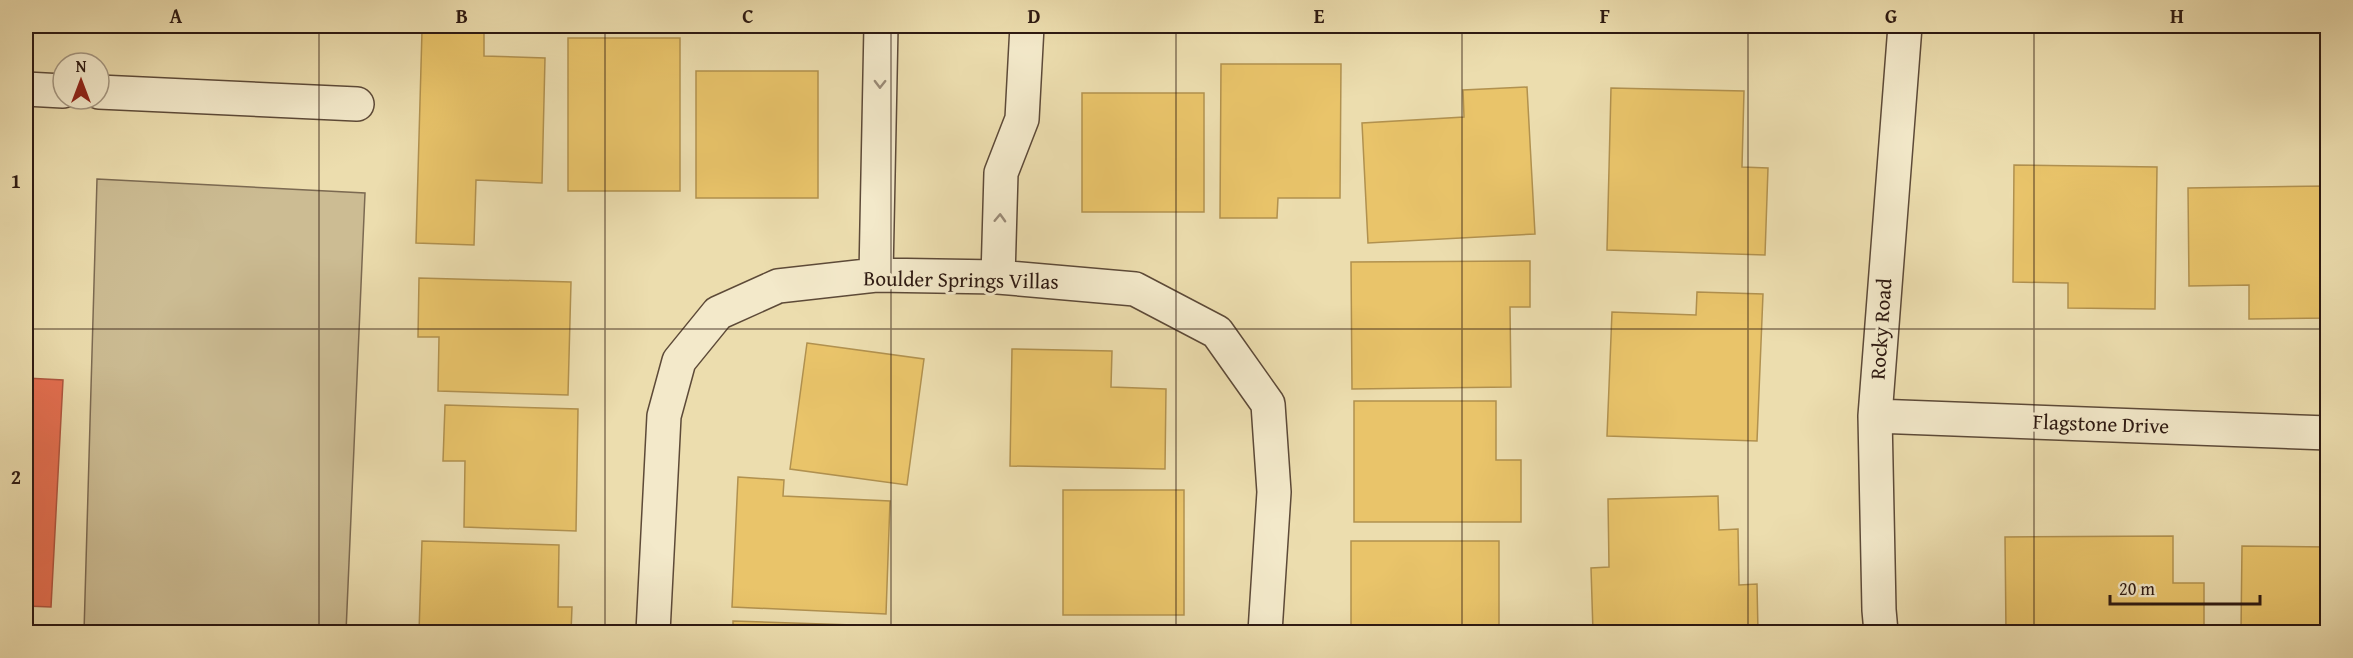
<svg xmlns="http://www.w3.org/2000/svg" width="2353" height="658" font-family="'Gentium Book Plus',serif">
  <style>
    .green { fill: #ccbc93; stroke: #7c6a52; stroke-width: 1.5 }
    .homes { fill: #e9c46a; stroke: #b1914f; stroke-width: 1.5 }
    .shops { fill: #e76f51; stroke: #af553e; stroke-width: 1.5 }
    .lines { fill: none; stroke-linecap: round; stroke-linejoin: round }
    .minor-casing { stroke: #5d4a38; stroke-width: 36 }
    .minor { stroke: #f3e9ca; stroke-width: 33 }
    .oneway { stroke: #9a8b77 }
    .grid { fill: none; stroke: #2d1911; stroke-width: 1.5; stroke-opacity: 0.55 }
    .labels { text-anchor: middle; stroke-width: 6; stroke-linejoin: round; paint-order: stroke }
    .street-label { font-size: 21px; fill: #2d1911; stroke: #f3e9ca }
    .neatline { fill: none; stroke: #2d1911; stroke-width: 2 }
    .grid-label { font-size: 20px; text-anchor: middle; font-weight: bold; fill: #2d1911 }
  </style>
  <rect width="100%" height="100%" fill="#ecddae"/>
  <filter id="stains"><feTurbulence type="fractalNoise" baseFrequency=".00333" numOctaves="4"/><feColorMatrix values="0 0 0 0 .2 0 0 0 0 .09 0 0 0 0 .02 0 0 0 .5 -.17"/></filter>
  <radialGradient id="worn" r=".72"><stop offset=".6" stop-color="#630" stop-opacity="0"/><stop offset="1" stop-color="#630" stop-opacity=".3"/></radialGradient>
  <path class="green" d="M97,179l268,14 -19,439h-262z"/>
  <path class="homes" d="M422,31l62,2v23l61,2 -3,125 -66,-3 -2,65 -58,-2z
    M568,38h112v153h-112z
    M1221,64h120l-1,134h-62l-1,20h-57z
    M696,71h122v127h-122z
    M1527,87l8,147 -167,9 -6,-120 102,-6 -1,-27z
    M1611,88l133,3 -2,76 26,1 -3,87 -158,-5z
    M1082,93h122v119h-122z
    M2014,165l143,2 -2,142 -87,-1v-25l-55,-1z
    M2328,186v132l-79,1v-34l-60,1 -1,-98z
    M1530,261v46h-20l1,80 -159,2 -1,-127z
    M419,278l152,4 -3,113 -130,-4 1,-54h-21z
    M1697,292l66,2 -6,147 -150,-5 5,-124 84,3z
    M807,343l117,16 -17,126 -117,-16z
    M1012,349l100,2 -1,36 55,2 -1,80 -155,-3z
    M1354,401h142v59h25v62h-167z
    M445,405l133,4 -2,122 -112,-4 1,-66h-22z
    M738,477l46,3 -1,16 107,5 -4,113 -154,-7z
    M1063,490h121v125h-121z
    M1718,496l1,34 19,-1 1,56 18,-1 1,48h-165l-2,-64 18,-1 -1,-68z
    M2173,536v47h31v49h-198l-1,-95z
    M422,541l137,4 -1,62h14l-1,25h-152z
    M1351,541h148v91h-148z
    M2242,546l86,1v85h-87z
    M733,621l151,5v6h-151z
    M1030,625h151v7h-151z"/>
  <path class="shops" d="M26,378l37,2 -12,227 -25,-1z"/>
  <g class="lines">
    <defs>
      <path id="minor" d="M26,89l37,2
        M99,92l258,12
        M876,275l5,-249
        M998,277l3,-104 21,-54 5,-93
        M1875,416l453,17
        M653,632l11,-216 15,-55 39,-48 60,-27 98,-11 122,2 137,12 82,43 51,72 6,88 -9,140
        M1881,632l-2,-22 -4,-194 30,-390"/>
    </defs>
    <use href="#minor" class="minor-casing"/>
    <use href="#minor" class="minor"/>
  </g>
  <defs><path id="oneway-chevron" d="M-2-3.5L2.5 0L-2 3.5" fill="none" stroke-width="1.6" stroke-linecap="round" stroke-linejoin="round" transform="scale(1.5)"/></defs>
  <g class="oneway">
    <use href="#oneway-chevron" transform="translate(880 84) rotate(91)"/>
    <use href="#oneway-chevron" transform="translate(1000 218) rotate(-88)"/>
  </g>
  <path class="grid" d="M319,26v606M605,26v606M891,26v606M1176,26v606M1462,26v606M1748,26v606M2034,26v606M26,329h2302"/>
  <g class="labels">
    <g class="street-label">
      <text transform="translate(961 280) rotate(1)" y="7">Boulder Springs Villas</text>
      <text transform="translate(1881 329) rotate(-86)" y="7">Rocky Road</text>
      <text transform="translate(2101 424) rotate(2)" y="7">Flagstone Drive</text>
    </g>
  </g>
  <rect width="2353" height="658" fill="none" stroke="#ecddae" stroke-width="66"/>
  <g transform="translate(81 81)"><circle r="28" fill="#f3e9ca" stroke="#a49680" stroke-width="1.5"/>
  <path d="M0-4.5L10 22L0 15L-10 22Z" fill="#8f2418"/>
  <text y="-9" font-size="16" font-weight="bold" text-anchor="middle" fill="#2d1911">N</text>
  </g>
  <path d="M2110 595v9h150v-9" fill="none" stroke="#2d1911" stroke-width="3"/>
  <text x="2119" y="595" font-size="18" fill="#2d1911" stroke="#f3e9ca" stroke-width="4.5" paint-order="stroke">20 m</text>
  <rect x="33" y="33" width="2287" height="592" class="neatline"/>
  <g class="grid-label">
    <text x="176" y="23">A</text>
    <text x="462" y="23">B</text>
    <text x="748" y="23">C</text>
    <text x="1034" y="23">D</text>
    <text x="1319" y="23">E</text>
    <text x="1605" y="23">F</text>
    <text x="1891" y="23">G</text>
    <text x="2177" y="23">H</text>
    <text x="16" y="188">1</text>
    <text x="16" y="484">2</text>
  </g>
  <rect width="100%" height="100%" filter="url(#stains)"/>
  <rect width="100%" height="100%" fill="url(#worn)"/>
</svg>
